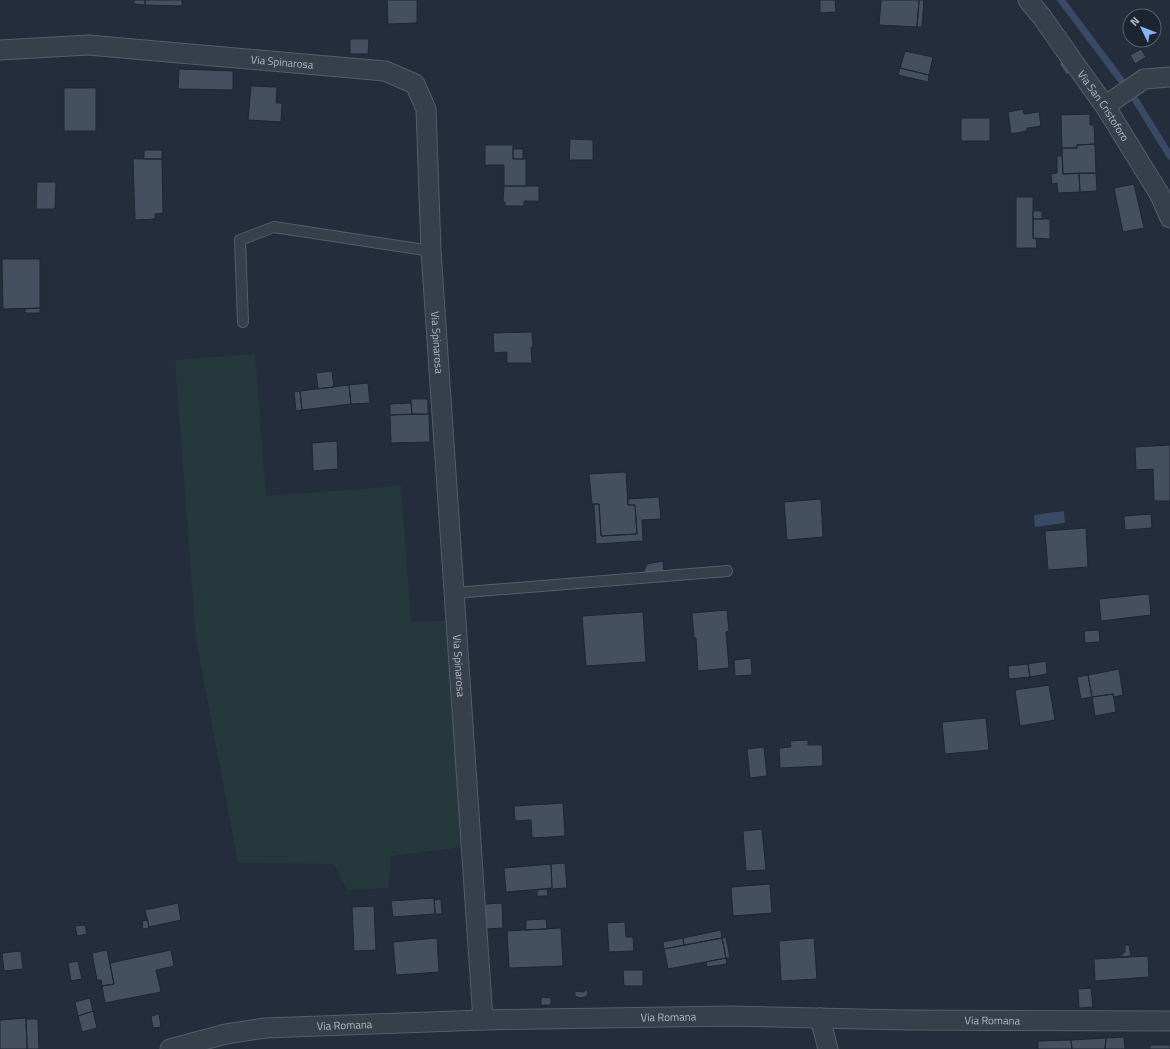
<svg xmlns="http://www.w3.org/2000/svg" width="1170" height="1049" font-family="'Titillium Web',sans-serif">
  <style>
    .green { fill: #25393c }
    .water { fill: #394a64 }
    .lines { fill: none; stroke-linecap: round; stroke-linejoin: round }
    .stream { stroke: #394a64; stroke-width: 7 }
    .building { fill: #445060; stroke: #1e2632 }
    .service-casing { stroke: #555d69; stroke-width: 12 }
    .minor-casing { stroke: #555d69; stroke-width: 21 }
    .service { stroke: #373f4b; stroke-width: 10 }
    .minor { stroke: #373f4b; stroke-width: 19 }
    .labels { text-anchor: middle; stroke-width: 3.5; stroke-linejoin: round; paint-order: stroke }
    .street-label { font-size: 11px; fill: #b2bac7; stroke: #1c2430 }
  </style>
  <rect width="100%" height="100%" fill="#232d3b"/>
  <path class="green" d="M255,354l11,142 135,-10 10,136 36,-1 16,226 -72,9 -3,32 -41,2 -13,-26 -96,-1 -42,-224 -21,-279z"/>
  <path class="water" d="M1064,511l1,12 -30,4 -1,-12z"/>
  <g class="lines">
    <path class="stream" d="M1061,0l72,96 37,60"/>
  </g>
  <path class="building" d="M134,0h11v5l-11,-1z
    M145,0h37v6l-37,-1z
    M387,0h30v23l-29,1z
    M820,0h15l1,12 -16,1z
    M881,0h38l-2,27 -38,-2z
    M919,0h5l-2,27h-5z
    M350,39h19l-1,15h-18z
    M1141,49l5,8 -11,7 -5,-9z
    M905,51l28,6 -4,18 -29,-7z
    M1065,60l8,11 -6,4 -8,-11z
    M900,68l29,7 -1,7 -30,-7z
    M179,69l54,2v19l-55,-1z
    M251,86l26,1 -1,16h6l-1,19 -33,-2z
    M64,88h32v43h-32z
    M1023,109l1,5 15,-2 2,14 -14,2v3l-16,3 -3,-22z
    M1090,114v11h4l1,19 -18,1v3h-15l-1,-33z
    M961,118h29v23h-29z
    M570,139l23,1v20h-24z
    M1095,144l1,29 -33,1 -1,-26h15v-3z
    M485,145h28v14h13v27h-22v-21h-19z
    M513,149h10v10h-10z
    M144,150h18v9h-18z
    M1057,156h5l1,18 16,-1 1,19 -22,1 -1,-10 -5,1 -1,-10 6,-1z
    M133,159h29l1,54 -8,1v5l-20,1z
    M1079,173h17l1,18 -17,1z
    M37,182h19l-1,27h-19z
    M1134,184l10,44 -21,4 -9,-44z
    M504,186h35v15h-15v5h-19v-4h-2z
    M1016,197h17v41l3,1 1,9h-21z
    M1033,211h9v8h-9z
    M1033,219h17v20l-17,-1z
    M2,259h38v49l-37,1z
    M40,308v5h-15v-4z
    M532,332l1,15h-2l1,16h-25v-11l-13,1 -1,-20z
    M332,371l2,16 -16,2 -2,-16z
    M368,383l2,20 -19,1 -2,-19z
    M349,385l2,19 -49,6 -2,-19z
    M300,391l2,19 -6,1 -2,-19z
    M411,399h17v15h-16z
    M411,403l1,11 -22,1v-11z
    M429,414l1,28 -39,1 -1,-28z
    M337,441l1,28 -25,2 -1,-28z
    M1170,445v56h-16l-1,-32 -17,1 -1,-23z
    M626,472l2,33h7l2,29 -36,2 -2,-32h-7l-3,-30z
    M659,497l2,22 -19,1 1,21 -47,3 -2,-40h5l2,32 36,-2 -2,-29h-7v-6z
    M821,499l2,38 -36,3 -3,-38z
    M1151,514l1,14 -27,2 -1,-14z
    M1086,528l2,39 -40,3 -3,-39z
    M663,561l1,11h-12l-1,2h-8l4,-10z
    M1149,594l2,21 -50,6 -2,-22z
    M727,610l2,21 -3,1 3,36 -31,3 -2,-33h-2l-2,-25z
    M643,612l3,50 -60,4 -4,-50z
    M1099,630l1,12 -15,1 -1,-12z
    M751,658l1,17 -17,1 -1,-16z
    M1046,661l1,13 -17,3 -2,-13z
    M1028,664l2,13 -21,2 -1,-13z
    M1119,669l4,26 -9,2 -1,-3 -21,3 -4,-22z
    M1088,675l4,22 -11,2 -4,-22z
    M1049,685l6,35 -35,6 -5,-36z
    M1113,694l3,18 -21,4 -3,-19z
    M986,718l3,32 -44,4 -3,-32z
    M808,740v5h14l1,21 -43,2 -1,-20 12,-1 -1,-6z
    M764,747l3,29 -17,2 -3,-29z
    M563,803l2,33 -33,2 -1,-18 -16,1 -1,-15z
    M762,829l4,41 -20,1 -3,-40z
    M565,863l2,25 -15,1 -1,-25z
    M551,864l1,24 -46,4 -2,-24z
    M770,884l2,29 -39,3 -2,-29z
    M547,889l1,7h-11v-6z
    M434,898l1,16 -42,3 -2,-16z
    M441,899l1,15h-7l-1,-14z
    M178,903l3,17 -32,7 -4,-17z
    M502,903l1,25 -17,1 -1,-25z
    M374,906l2,44 -22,1 -2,-44z
    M546,919l1,10 -21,1v-10z
    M148,920l1,8 -6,1 -1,-8z
    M625,922l1,15h7l1,14 -25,1 -2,-29z
    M85,925l2,9 -10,2 -2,-10z
    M561,928l2,38 -54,2 -2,-37z
    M721,930l1,8 -38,7 -1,-7z
    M726,937l4,21h-4l-4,-20z
    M437,938l2,34 -43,3 -3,-33z
    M683,938l1,7 -20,4 -1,-7z
    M722,938l4,20 -58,11 -4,-20z
    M814,938l3,41 -36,2 -2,-40z
    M1125,945h4l2,11 -12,1 6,-5z
    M107,950l7,34 -12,2 -1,-6h-4l-5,-27z
    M171,950l3,16 -18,4 5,22 -56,11 -3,-17 12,-2 -4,-21z
    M21,951l2,18 -19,2 -2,-18z
    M1148,956l1,21 -54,4 -1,-22z
    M726,958l1,6 -20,3 -1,-5z
    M78,961l4,18 -11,2 -3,-18z
    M623,970h20v16h-19z
    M1091,988l2,19 -14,1 -1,-19z
    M587,990l1,5 -3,2 -5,1 -5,-2v-5l8,1z
    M541,997l10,1v7h-10z
    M90,998l3,13 -15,5 -3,-14z
    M93,1011l4,17 -15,4 -4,-16z
    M159,1014l2,13 -8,1 -2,-12z
    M26,1018l1,31h-27v-29z
    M26,1019h12l1,30h-12z
    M1124,1037l1,12h-20l1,-11z
    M1106,1038l-1,11h-33l-1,-9z
    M1071,1040l1,9h-34v-8z
    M1150,1045h20v4h-20z"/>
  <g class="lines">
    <defs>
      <path id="service" d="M243,322l-3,-82 34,-13 157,24
        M454,593l273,-22"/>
      <g id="minor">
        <path id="s1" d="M1028,0l14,17 45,64 18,25 55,89 10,23"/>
        <path id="s2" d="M0,50l88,-5 297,26 30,13 11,25 5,142 52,769"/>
        <path d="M1105,106l39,-27 26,-2"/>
        <path d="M820,1018l8,31"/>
        <path id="s3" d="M170,1049l56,-15 39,-6 218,-8 247,-4 175,4 265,1"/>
      </g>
    </defs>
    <use href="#service" class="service-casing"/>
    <use href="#minor" class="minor-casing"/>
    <use href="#service" class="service"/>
    <use href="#minor" class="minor"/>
  </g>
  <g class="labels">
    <g class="street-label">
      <text dy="4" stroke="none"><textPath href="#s2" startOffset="283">Via Spinarosa</textPath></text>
      <text dy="4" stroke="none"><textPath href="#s1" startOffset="130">Via San Cristoforo</textPath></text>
      <text dy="4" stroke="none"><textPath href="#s2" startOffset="680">Via Spinarosa</textPath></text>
      <text dy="4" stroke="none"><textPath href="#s2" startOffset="1004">Via Spinarosa</textPath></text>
      <text dy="4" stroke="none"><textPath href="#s3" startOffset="501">Via Romana</textPath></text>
      <text dy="4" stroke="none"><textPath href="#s3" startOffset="825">Via Romana</textPath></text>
      <text dy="4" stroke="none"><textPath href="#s3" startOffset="177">Via Romana</textPath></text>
    </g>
  </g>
  <g transform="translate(1142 28) rotate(313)"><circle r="19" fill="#1c2430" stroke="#58606c"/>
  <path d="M0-3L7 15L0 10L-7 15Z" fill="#89b2f5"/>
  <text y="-6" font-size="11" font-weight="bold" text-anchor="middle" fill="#b2bac7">N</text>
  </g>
</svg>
